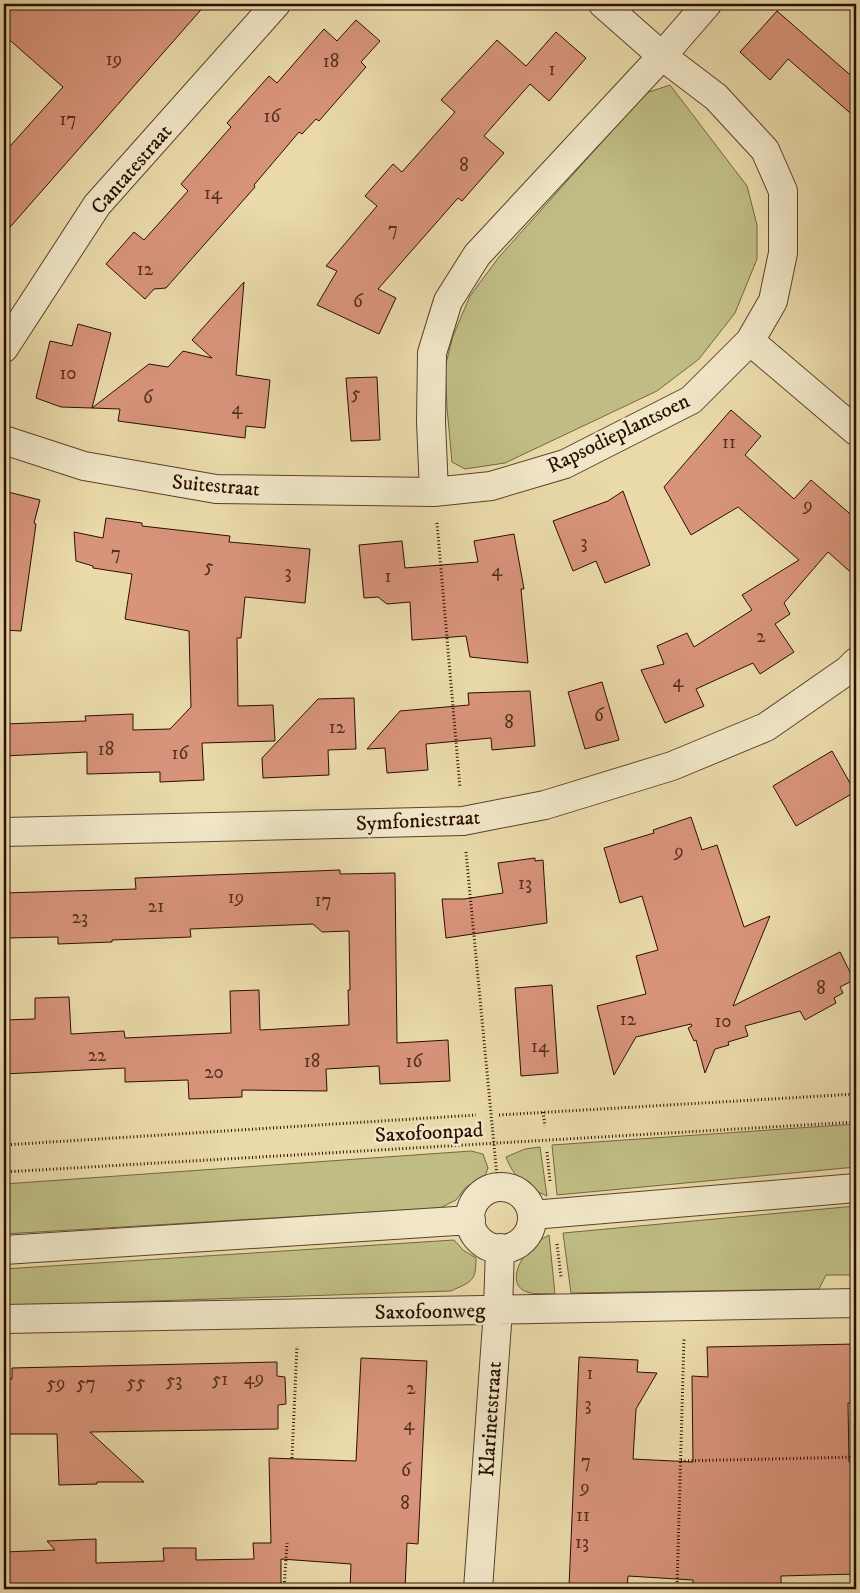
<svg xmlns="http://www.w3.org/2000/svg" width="860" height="1593" font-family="'IM FELL DW Pica',serif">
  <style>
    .green { fill: #bfbd84; stroke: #756642 }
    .building { fill: #d8947b; stroke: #2b0e01 }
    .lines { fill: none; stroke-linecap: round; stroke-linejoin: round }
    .minor-casing { stroke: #5b412b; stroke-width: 30 }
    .path { stroke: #2b0e01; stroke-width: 3; stroke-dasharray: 1 2.5; stroke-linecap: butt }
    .minor { stroke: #f1e7c8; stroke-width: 28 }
    .labels { text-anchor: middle; stroke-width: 5; stroke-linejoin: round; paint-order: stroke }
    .number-label { font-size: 19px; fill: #563020 }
    .street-label { font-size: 21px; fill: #2b0e01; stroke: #f1e7c8 }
  </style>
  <rect width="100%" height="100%" fill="#eadaaa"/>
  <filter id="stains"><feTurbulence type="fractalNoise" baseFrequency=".004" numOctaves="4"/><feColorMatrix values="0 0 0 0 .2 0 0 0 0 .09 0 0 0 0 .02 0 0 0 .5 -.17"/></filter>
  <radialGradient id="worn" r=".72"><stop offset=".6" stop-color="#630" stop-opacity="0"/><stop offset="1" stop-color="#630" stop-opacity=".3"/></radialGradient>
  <path class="green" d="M670,85l77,101 10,39v34l-22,54 -36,46 -42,32 -152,72 -40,6 -13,-7 -5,-54 -2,-41 8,-31 17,-40 29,-39 147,-164z
    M856,1124v43l-299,28 -5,-50z
    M540,1147l7,49c-21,-9 -33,-18 -41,-39l19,-8z
    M471,1151l12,3 5,14 -3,8 -19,11 -10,13 -16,8 -436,26v-50z
    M856,1206v69h-30l-7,14 -248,4 -8,-60z
    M549,1235l6,59c-9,-1 -20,1 -28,-2 -20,-7 -8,-32 3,-43 5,-6 12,-10 19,-14z
    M454,1240l9,10 13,8c0,24 -4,23 -25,33l-447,15v-37z"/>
  <path class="building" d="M4,4h202l-202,230v-81l59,-66 -59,-52z
    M777,11l79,69v38l-68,-59 -18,21 -30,-28z
    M356,20l24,21 -19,21 5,5 -47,54 -3,-2 -14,15 -3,-2 -45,53 1,2 -89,101 -12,1 -9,10 -39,-35 28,-32 10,8 44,-49 -7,-7 50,-57 -4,-4 42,-47 8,7 47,-54 13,12z
    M556,32l30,26 -37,43 -19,-17 -46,52 20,17 -42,48 -4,-3 -80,91 18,9 -17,36 -62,-29 20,-34 -11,-5 51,-60 -12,-10 28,-32 9,8 53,-60 -14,-12 56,-60 29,26z
    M244,282l-8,93 34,5 -5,48 -19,-2 -1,12 -127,-17 2,-12 -28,-1 57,-44 19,3 15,-16 29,7 -20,-18z
    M78,324l33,9 -19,75 -31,-1 -25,-9 14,-57 22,5z
    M377,377l3,63 -29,1 -5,-63z
    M731,410l30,26 -16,19 49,44 17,-19 45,39v58l-28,-25 -44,51 6,11 -15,10 19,28 -34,22 -7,-11 -57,26 8,17 -39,17 -24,-53 23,-6 -7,-18 30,-13 7,14 58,-37 -10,-15 57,-35 -61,-53 -47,28 -27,-48z
    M4,491l36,9 -6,23 2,1 -15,107 -17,-1z
    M623,491l27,74 -45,18 -9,-22 -23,10 -20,-50 55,-20z
    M106,518l36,5v3l88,10 -1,6 81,7 -5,54 -60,-6 -4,41h-4l1,68 35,-1 2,36 -73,2 2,37 -44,2v-10l-73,2v-22l-83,4v-32l82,-3 -1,-5 48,-2v16l37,-1 21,-22 -2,-76 -64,-12 7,-45 -39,-6v-2l-17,-5 -2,-29 29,6z
    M514,534l10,55h-3l7,74 -58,-6 -4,-21 -54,4 -2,-38 -23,2 -9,-7 -14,1 -5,-53 43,-4 3,27 73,-6 -4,-21z
    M602,682l17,58 -34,9 -17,-57z
    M530,691l5,55 -43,4 -1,-12 -65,6 2,26 -41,3 -2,-25 -18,1 33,-38 69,-6 -1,-12z
    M354,698l2,51 -28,1 1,25 -66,3 -1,-20 56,-59z
    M832,751l23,41 -59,34 -23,-40z
    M691,817l11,33 15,-5 27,82 26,-11 -37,90 107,-54 14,28 -14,7 3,6 -9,5 2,5 -31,17 -5,-9 -55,15 3,10 -20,6 1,3 -14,4 -10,24 -9,-33 -2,1 -6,-13 4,-2 -1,-2 -55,13 -22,38 -17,-69 49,-12 -10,-38 22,-6 -16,-54 -22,7 -16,-55 50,-15 -1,-3z
    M535,858v3l8,-1 4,63 -101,15 -4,-39h22l39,-6 -5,-30z
    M340,870v4l55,-1 2,170 51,-3 2,41 -70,3 -1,-18 -53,3 1,22 -85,-1v7l-53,2 -1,-19 -63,2v-14l-121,6v-54l31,-1v-21l34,-1 2,37 53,-3 1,7 106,-5 -1,-42 29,-1 1,40 89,-5 -1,-35h2l-1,-59 -27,1 -9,-8 -123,5 1,8 -79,3v2l-54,2v-7l-54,1v-45l132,-4 -1,-11z
    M552,985l6,88 -37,3 -6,-88z
    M856,1344v59h-8l1,59h7v112l-75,2v11l-88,2v-9l-65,-4 -1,13 -58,-2 10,-230 59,3 -1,12 20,1 -21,36 -3,50 60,3 -1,-86 16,1 -1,-30z
    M361,1358l66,3 -9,183 -11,-1 -2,46h-55l1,-25 -70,-5v30h-277v-37l51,-2 -8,-9 49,-2v24l68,-2 -1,-13h33v12l58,-1 -1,-16h18l-2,-85 87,3z
    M277,1362v14l8,1 1,27 -8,1v24l-188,3 54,50h-47v2l-38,1 -2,-51h-53v-55h8v-11z"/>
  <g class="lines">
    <defs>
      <path id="minor" d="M603,4l59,52 54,41 49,53 18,41v62l-10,48 -23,40 -59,59 -126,64 -74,22 -57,6 -3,-70 1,-69 16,-52 29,-46 185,-199 45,-52
        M750,341l106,90
        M4,348l93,-143 179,-201
        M4,440l80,26 132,23 218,3
        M4,832l459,-11 82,-16 127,-39 94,-39 82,-57 8,-8
        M470 1218a31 31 0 1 1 62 0a31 31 0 1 1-62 0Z
        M532,1215l324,-27
        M4,1250l467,-30
        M4,1319l852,-16
        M478,1589l20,-279 2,-62"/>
    </defs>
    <use href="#minor" class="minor-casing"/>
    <path class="path" d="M437,523l23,265
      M466,852l32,335
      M543,1112l2,14
      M499,1115l357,-21
      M4,1145l472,-30
      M547,1152l3,29
      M4,1172l852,-50
      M557,1244l4,33
      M292,1458l5,-112
      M681,1461l175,-4
      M284,1589l3,-46
      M677,1589l7,-251"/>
    <use href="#minor" class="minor"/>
  </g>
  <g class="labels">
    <g class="number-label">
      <text x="114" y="65">19</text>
      <text x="331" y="67">18</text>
      <text x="552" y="75">1</text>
      <text x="272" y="122">16</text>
      <text x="68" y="125">17</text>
      <text x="464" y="171">8</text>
      <text x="213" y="199">14</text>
      <text x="393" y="235">7</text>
      <text x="145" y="275">12</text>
      <text x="358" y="307">6</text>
      <text x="68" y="379">10</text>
      <text x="356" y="399">5</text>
      <text x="148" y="403">6</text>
      <text x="237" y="414">4</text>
      <text x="729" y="448">11</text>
      <text x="808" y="511">9</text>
      <text x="584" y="548">3</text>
      <text x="116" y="559">7</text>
      <text x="209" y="572">5</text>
      <text x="497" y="576">4</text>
      <text x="288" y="578">3</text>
      <text x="388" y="582">1</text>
      <text x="761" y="642">2</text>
      <text x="678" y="687">4</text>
      <text x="599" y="721">6</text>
      <text x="509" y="728">8</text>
      <text x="337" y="733">12</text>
      <text x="106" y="755">18</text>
      <text x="180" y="759">16</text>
      <text x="679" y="857">9</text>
      <text x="525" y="889">13</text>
      <text x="236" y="903">19</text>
      <text x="323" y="906">17</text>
      <text x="156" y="912">21</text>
      <text x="80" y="923">23</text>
      <text x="821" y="994">8</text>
      <text x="628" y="1025">12</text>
      <text x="723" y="1027">10</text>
      <text x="540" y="1052">14</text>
      <text x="97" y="1061">22</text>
      <text x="312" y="1067">18</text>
      <text x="414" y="1067">16</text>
      <text x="214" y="1078">20</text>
      <text x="590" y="1379">1</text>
      <text x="254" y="1384">49</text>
      <text x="220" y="1385">51</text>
      <text x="174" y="1386">53</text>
      <text x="136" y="1388">55</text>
      <text x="56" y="1389">59</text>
      <text x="86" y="1389">57</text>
      <text x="411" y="1394">2</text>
      <text x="588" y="1410">3</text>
      <text x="409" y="1430">4</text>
      <text x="586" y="1467">7</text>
      <text x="406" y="1476">6</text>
      <text x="585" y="1493">9</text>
      <text x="405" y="1509">8</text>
      <text x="583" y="1521">11</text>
      <text x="582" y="1548">13</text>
    </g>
    <g class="street-label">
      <text transform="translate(131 169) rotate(-49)" y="7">Cantatestraat</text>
      <text transform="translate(618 433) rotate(-26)" y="7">Rapsodieplantsoen</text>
      <text transform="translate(216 485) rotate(5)" y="7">Suitestraat</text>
      <text transform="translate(418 820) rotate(-3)" y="7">Symfoniestraat</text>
      <text transform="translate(429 1132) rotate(-3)" y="7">Saxofoonpad</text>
      <text transform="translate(430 1311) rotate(-1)" y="7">Saxofoonweg</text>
      <text transform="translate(490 1419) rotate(-86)" y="7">Klarinetstraat</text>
    </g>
  </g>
  <rect width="860" height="1593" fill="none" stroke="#eadaaa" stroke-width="20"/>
  <rect x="5" y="5" width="850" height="1583" fill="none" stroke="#2b0e01" stroke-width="2.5"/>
  <rect x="10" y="10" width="840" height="1573" fill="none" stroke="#2b0e01"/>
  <rect width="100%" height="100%" filter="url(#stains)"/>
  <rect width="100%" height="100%" fill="url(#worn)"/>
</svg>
